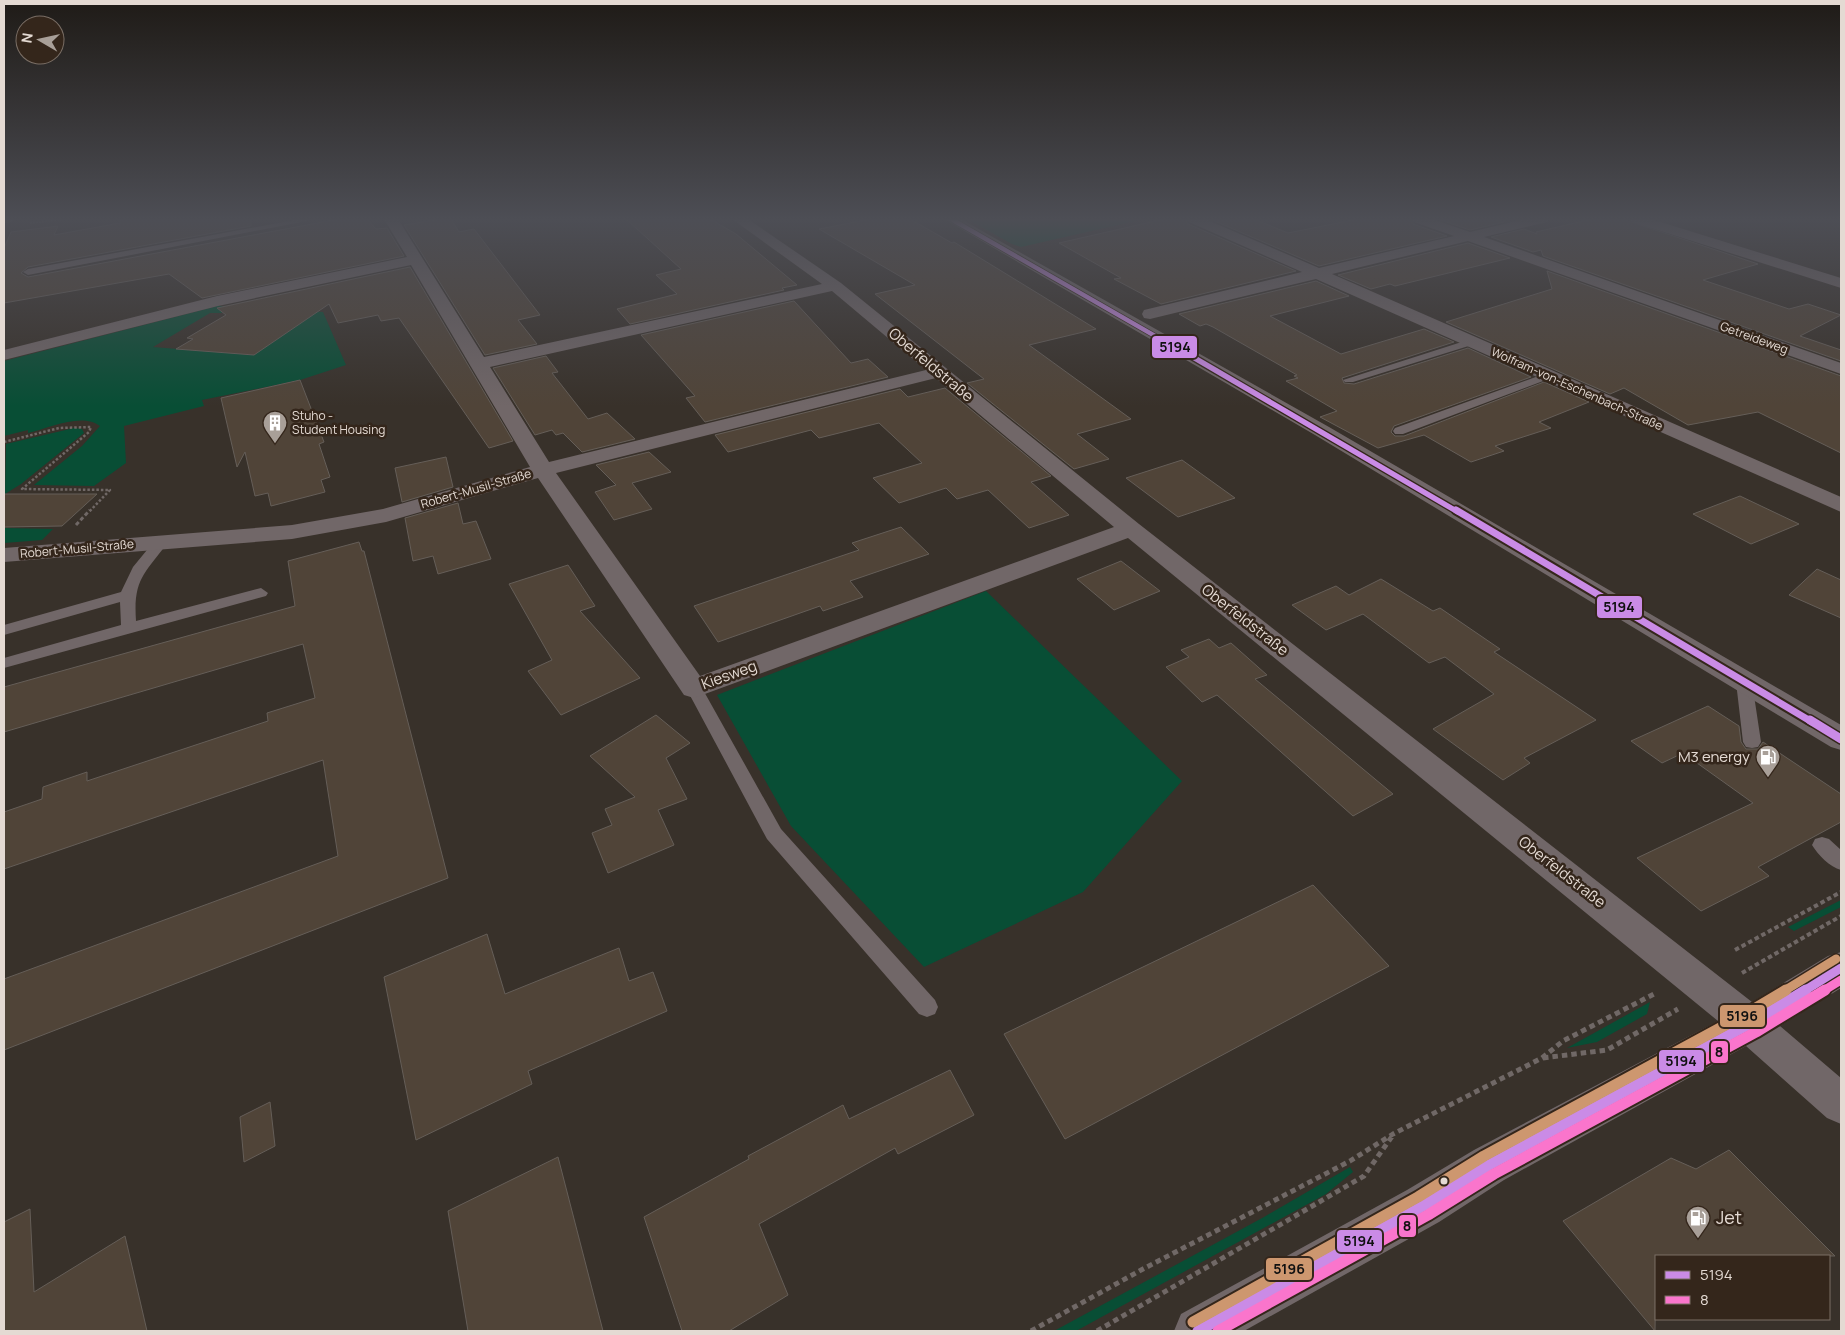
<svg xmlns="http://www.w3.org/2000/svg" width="1845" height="1335" font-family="Manrope,sans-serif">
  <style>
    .green { fill: #084e35 }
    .building { fill: #504438; stroke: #655e58 }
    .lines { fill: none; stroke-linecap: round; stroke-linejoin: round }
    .path-far4 { stroke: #706866; stroke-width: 2; stroke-dasharray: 2 1; stroke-linecap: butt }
    .path-far3 { stroke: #706866; stroke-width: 2.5; stroke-dasharray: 2.5 2; stroke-linecap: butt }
    .path-far2 { stroke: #706866; stroke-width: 3; stroke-dasharray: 4 2.5; stroke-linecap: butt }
    .path-far1 { stroke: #706866; stroke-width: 4; stroke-dasharray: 4.5 3; stroke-linecap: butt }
    .path { stroke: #706866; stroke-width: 5; stroke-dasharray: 5.5 4; stroke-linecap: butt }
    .service { fill: #716768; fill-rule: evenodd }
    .minor { fill: #716768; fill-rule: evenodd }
    .tertiary { fill: #716768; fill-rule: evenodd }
    .bus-1-far4-casing { stroke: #34261b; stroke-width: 6 }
    .bus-1-far3-casing { stroke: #34261b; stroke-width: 8 }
    .bus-1-far2-casing { stroke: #34261b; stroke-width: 11 }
    .bus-1-far1-casing { stroke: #34261b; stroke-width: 12 }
    .bus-1-casing { stroke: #34261b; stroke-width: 15 }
    .bus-2-far1-casing { stroke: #34261b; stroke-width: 12 }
    .bus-2-casing { stroke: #34261b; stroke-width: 15 }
    .bus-3-far1-casing { stroke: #34261b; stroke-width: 12 }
    .bus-3-casing { stroke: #34261b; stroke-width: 15 }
    .bus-1-far4 { stroke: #ca8be6; stroke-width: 4.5 }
    .bus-1-far3 { stroke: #ca8be6; stroke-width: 5.5 }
    .bus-1-far2 { stroke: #ca8be6; stroke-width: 7 }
    .bus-1-far1 { stroke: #ca8be6; stroke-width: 9 }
    .bus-1 { stroke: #ca8be6; stroke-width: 11 }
    .bus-2-far1 { stroke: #fa75cc; stroke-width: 9 }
    .bus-2 { stroke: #fa75cc; stroke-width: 11 }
    .bus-3-far1 { stroke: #cd976f; stroke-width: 9 }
    .bus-3 { stroke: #cd976f; stroke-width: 11 }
    .bus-dot { fill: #e4dad3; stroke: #34261b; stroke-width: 2 }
    .labels { text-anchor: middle; stroke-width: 5; stroke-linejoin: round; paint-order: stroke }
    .far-street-label { font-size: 12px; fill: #e4dad3; stroke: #34261b }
    .far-poi-label { font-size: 12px; fill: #e4dad3; stroke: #34261b; text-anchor: start }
    .street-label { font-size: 15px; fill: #e4dad3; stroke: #34261b }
    .poi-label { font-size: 15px; fill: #e4dad3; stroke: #34261b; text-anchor: end }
    .near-poi-label { font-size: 18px; fill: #e4dad3; stroke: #34261b; text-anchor: start }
    .line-badge { stroke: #34261b; stroke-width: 2 }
    .pale-badge-label { font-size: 14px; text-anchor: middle; font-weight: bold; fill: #111 }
  </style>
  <rect width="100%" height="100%" fill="#38312a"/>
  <path class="green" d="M967,219h177l-123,28 -9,-3z
    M218,306l13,1 -10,6h-11l-57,34 101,8 54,-44 15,1 23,53 -46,15 -98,20 2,6 -80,20 2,37 -32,23 -60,-1 48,-39 18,-20c-18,-14 -51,2 -72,7v-3l-24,6v-75z
    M74,428l8,1 2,4 -63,51 -16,10 1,-50z
    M4,528l49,1 -11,11 -38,3z
    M986,591l196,190 -99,111 -159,75 -133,-141 -74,-131z
    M1841,900v7l-47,24 -6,-4z
    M1650,1002l-3,12 -50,28 -30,6z
    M1350,1167l3,5 -27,22 -250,137h-22l210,-114z"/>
  <path class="building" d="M121,219h130v7l-223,41 -7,6 7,4 311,-58h28l9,10 11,-1 17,28 -202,42 -33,-24 -165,29v-55l7,-16 47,-6 -4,9 66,-12z
    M441,219h10l8,13 15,-3 66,86 -22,5 19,24 -52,11 -81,-130z
    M626,219h84l26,15 61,51 -15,3 2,2 -154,34 -13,-15 60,-15 -21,-19 25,-6z
    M871,219h39l42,24 2,-1 142,87 -67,16 102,74 -54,15 32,25 -35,10 -107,-86 17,-4 -109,-85 40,-9 -96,-56z
    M1164,219h21l3,5 108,47 -135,33 -47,-25 7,-1 -62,-35z
    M1210,219h44l34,14 70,-14h52l3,5 34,12 -128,30z
    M1438,219h57l9,3 -34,8z
    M1592,219h30l136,45 -55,16 86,29 19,-5 33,11 -41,21 41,14v11l-298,-105 -2,-6 -8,2 -42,-15 33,-8 13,5 -1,-2z
    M1468,243l42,15 -115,28 -5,-2 -19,5 -33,-14z
    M410,267l103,174 -24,7 -90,-130 -18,3 -3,-6 -40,8 -9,-19 -75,51 -78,-6 17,-10 -6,-1 39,-23 -9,-7z
    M1547,271l294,105v77l-83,-41 -70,13 -64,-37 -14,6 -164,-72 106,-33z
    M1316,281l33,15 -79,20 71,38 83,-25 30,13 -112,36 2,5 10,1 114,-36 63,29 -137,49 -3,6 4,4h9l140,-54 45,20 -50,20 12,6 -56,18 9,5 -33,11 -47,-27 -46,13 -58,-31 17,-6 -51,-30 12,-3 -4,-2 3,-1 -84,-48 -7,-3 -6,2 -21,-12z
    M794,301l57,62 17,-4 20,18 -183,45 -19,-24 9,-2 -54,-61z
    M546,356l12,16 -6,1 36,46 19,-6 28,26 -53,13 -19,-19 -7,2 -4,-5 -17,5 -42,-67z
    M300,380l24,62 -5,2 11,33 -9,3 4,12 -54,14 -3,-13 -13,3 -10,-44 -8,15 -16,-69z
    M945,388l106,88 -20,6 38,33 -40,13 -41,-38 -31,9 -11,-11 -47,15 -26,-25 49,-15 -43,-40 -60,15 -8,-8 -83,22 -13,-17 185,-46 8,8z
    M649,452l22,20 -39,11 20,26 -38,11 -19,-28 21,-7 -20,-20z
    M446,457l7,30 -51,15 -7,-34z
    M1182,460l53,38 -57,19 -52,-39z
    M4,494h93l-35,32 -58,1z
    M1740,496l59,28 -48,20 -58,-30z
    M458,503l5,21 13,-3 15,38 -53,15 -5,-18 -20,5 -8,-43z
    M901,527l28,27 -79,27 13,16 -40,14 -3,-5 -102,36 -24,-36 165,-56 -7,-7z
    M359,542l3,9h2l84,327 -444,172v-71l334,-123 -15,-96 -319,109v-57l38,-13 1,-12 44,-15v9l181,-60 -1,-8 48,-15 -12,-54 -299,88v-45l291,-81 -7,-45z
    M1121,561l39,30 -46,19 -37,-31z
    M568,565l27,41 -15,5 60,67 -79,37 -33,-44 24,-11 -43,-76z
    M1817,569l24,11v38l-52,-23z
    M1381,579l52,32 7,-3 60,41 -6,3 102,68 -72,38 6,5 -27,17 -70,-51 61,-35 -49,-37 -16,6 -66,-49 -37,16 -34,-25 44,-19 13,9z
    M1209,639l10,9 12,-5 36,32 -12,4 138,115 -40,22 -136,-121 -15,7 -36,-35 23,-10 -8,-7z
    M1708,706l31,20 2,16 5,7h12l5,-7 78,52v28l-83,45 11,9 -68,35 -64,-53 116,-55 -70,-50 -21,10 -31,-22z
    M656,715l34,28 -24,15 21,41 -29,11 16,35 -66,28 -16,-40 20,-8 -7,-16 30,-12 -45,-41z
    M1313,885l76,81 -324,173 -61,-105z
    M487,934l18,60 114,-46 10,33 24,-9 14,39 -139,60 4,13 -116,56 -32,-163z
    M950,1070l24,45 -76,39 -3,-6 -136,76 29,71 -59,36h-47l-38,-114 105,-58 -1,-3 95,-51 6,14z
    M270,1102l5,44 -31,16 -4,-45z
    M1729,1150l106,106h-179l-1,75 -92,-110 108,-63 25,11z
    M558,1157l45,174h-135l-20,-120z
    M30,1209l4,83 91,-56 22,95h-143v-109z"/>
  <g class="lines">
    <path class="path-far4" d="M30,223l36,-4"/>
    <path class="path-far3" d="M4,442l55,-14 32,-1 -2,5 -67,57 88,1 -21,22"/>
    <path class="path-far2" d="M76,525l14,-15"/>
    <path class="path-far1" d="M1735,950l106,-58
      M1742,973l99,-57"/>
    <path class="path" d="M1543,1058l64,-8 71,-41
      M1031,1331l112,-62 207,-108 43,-27 149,-76 21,-17 91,-47
      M1097,1331l267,-155 29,-41"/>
    <path class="service" d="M300,219h17l-289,56 -5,-3 5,-3z
      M1471,339l4,1v4l-122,38h-8l-2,-2z
      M1547,373l6,3 -2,2 -148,56h-8l-2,-3 2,-3z
      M161,538l7,4c-23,32 -35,36 -32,79l125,-33 7,5 -2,3 -262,72v-10l117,-33 -1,-23 -116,33v-10l117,-33 12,-25 23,-28z
      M1744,676l6,2 2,4 9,60 -3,5 -6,1 -6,-1 -3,-5 -7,-60 2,-4z
      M694,682l6,2 2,4 79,141 154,171 3,7 -3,7 -8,3 -8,-3 -152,-175 -81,-151 2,-4z
      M1822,837l7,2 12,11v20c-11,-3 -23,-15 -29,-25l3,-6z"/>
    <path class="minor" d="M4,219h10l-2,3 -8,1z
      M384,219h14l86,138 338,-73 -90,-65h16l93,64 298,241 613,478 76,-46 13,-4v36l-61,38 61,52v46l-14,-6 -81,-72 -242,134 -65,42 -195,109h-70l7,-17 226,-124 67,-40 244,-129 -590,-483 -434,160 -10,-3 -146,-217 -152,44 -94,17 -288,23v-14l288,-23 91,-16 147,-42 -119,-202 -193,41 -214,54v-10l213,-54 190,-39zM832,291l94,79 -377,92 -59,-95zM936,378l178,149 -414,149 -144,-203z
      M1187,219h18l114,49 135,-32 -40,-14 -2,-3h20l38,13 55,-13h24l-2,3 -63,15 357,126v11l-373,-133 -136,33 509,223v15l-525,-233 -166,40 -6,-1 -2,-4 2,-4 158,-38 -113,-50z
      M1630,219h21l190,59v10l-209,-66z"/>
    <path class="tertiary" d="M944,219h17l368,208 512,298v25l-10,-3 -516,-312z"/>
    <defs>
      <path id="bus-1-far4" d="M951,219l225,129"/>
      <path id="bus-1-far3" d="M1174,346l284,166"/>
      <path id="bus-1-far2" d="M1456,510l356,212"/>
      <path id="bus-1-far1" d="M1810,720l31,19
        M1804,991l37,-23"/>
      <path id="bus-1" d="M1198,1331l225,-125 66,-41 262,-142 55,-33"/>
      <path id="bus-2-far1" d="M1823,991l18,-11"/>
      <path id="bus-2" d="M1218,1331l210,-116 66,-41 262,-142 69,-42"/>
      <path id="bus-3-far1" d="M1784,991l52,-32"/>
      <path id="bus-3" d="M1193,1322l225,-125 66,-41 262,-142 40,-24"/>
    </defs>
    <use href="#bus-1-far4" class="bus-1-far4-casing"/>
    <use href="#bus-1-far3" class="bus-1-far3-casing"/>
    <use href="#bus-1-far2" class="bus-1-far2-casing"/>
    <use href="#bus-1-far1" class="bus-1-far1-casing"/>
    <use href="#bus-1" class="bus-1-casing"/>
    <use href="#bus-2-far1" class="bus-2-far1-casing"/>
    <use href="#bus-2" class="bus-2-casing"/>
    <use href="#bus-3-far1" class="bus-3-far1-casing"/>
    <use href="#bus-3" class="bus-3-casing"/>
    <use href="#bus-1-far4" class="bus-1-far4"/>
    <use href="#bus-1-far3" class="bus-1-far3"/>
    <use href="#bus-1-far2" class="bus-1-far2"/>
    <use href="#bus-1-far1" class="bus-1-far1"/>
    <use href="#bus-1" class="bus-1"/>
    <use href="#bus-2-far1" class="bus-2-far1"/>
    <use href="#bus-2" class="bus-2"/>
    <use href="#bus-3-far1" class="bus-3-far1"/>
    <use href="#bus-3" class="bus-3"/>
  </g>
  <linearGradient id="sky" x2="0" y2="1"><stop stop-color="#1f1b17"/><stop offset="0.54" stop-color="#4d4e55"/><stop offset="1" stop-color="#4d4e55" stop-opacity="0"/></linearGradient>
  <rect width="1845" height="406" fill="url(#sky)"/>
  <defs>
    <symbol id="building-pin" viewBox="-11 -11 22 30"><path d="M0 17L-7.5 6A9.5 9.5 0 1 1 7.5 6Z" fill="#a89f98" stroke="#34261b"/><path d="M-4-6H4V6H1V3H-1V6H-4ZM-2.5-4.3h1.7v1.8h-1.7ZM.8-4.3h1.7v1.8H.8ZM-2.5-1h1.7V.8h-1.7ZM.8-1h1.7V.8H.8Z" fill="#fff"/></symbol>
    <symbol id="fuel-pin" viewBox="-11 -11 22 30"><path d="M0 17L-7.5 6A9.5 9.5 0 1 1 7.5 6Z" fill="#a89f98" stroke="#34261b"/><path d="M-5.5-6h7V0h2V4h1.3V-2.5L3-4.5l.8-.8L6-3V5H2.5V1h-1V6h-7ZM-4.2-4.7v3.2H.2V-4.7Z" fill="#fff"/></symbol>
  </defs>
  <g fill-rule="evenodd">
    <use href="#building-pin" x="261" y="409" width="28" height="38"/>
    <use href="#fuel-pin" x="1754" y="743" width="28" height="38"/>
    <use href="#fuel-pin" x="1684" y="1204" width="28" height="38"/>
  </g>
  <circle class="bus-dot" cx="1444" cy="1181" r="4.5"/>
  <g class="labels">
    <g class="far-street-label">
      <text transform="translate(1754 338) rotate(20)" y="4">Getreideweg</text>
      <text transform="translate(1577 389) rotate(24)" y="4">Wolfram-von-Eschenbach-Straße</text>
      <text transform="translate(476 489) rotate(-16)" y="4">Robert-Musil-Straße</text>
      <text transform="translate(77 549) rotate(-5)" y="4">Robert-Musil-Straße</text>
    </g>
    <g class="far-poi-label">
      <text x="292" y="420">Stuho -<tspan x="292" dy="14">Student Housing</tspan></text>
    </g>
    <g class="street-label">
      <text transform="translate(931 365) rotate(40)" y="5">Oberfeldstraße</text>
      <text transform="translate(1245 620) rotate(38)" y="5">Oberfeldstraße</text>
      <text transform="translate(729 675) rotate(-20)" y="5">Kiesweg</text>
      <text transform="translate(1562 872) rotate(38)" y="5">Oberfeldstraße</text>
    </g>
    <g class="poi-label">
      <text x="1750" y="762">M3 energy</text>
    </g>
    <g class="near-poi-label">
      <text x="1716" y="1224">Jet</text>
    </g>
  </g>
  <g class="line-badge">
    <rect x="1151" y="335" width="47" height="24" rx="5" fill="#ca8be6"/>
    <rect x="1596" y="595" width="47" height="24" rx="5" fill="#ca8be6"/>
    <rect x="1719" y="1004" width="47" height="24" rx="5" fill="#cd976f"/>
    <rect x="1710" y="1040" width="19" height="24" rx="5" fill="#fa75cc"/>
    <rect x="1658" y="1049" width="47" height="24" rx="5" fill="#ca8be6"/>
    <rect x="1398" y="1214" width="19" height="24" rx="5" fill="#fa75cc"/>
    <rect x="1336" y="1229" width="47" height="24" rx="5" fill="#ca8be6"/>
    <rect x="1265" y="1257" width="48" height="24" rx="5" fill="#cd976f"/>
  </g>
  <g class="pale-badge-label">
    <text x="1175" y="352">5194</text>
    <text x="1619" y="612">5194</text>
    <text x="1742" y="1021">5196</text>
    <text x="1719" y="1057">8</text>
    <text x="1681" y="1066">5194</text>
    <text x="1407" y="1231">8</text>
    <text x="1359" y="1246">5194</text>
    <text x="1289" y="1274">5196</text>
  </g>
  <rect width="1845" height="1335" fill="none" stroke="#e4dad3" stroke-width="10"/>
  <rect x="1655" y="1255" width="175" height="65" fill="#34261b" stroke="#7a6e65"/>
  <rect x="1665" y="1271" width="25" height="8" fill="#ca8be6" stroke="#7a6e65"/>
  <text x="1700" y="1280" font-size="15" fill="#e4dad3">5194</text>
  <rect x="1665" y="1296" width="25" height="8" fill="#fa75cc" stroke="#7a6e65"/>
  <text x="1700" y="1305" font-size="15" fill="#e4dad3">8</text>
  <g transform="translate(40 40) rotate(279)"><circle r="24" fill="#34261b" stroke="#7a6e65"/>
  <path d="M0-4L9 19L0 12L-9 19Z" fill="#a89f98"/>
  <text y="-8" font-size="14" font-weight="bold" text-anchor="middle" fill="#e4dad3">N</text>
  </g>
</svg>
